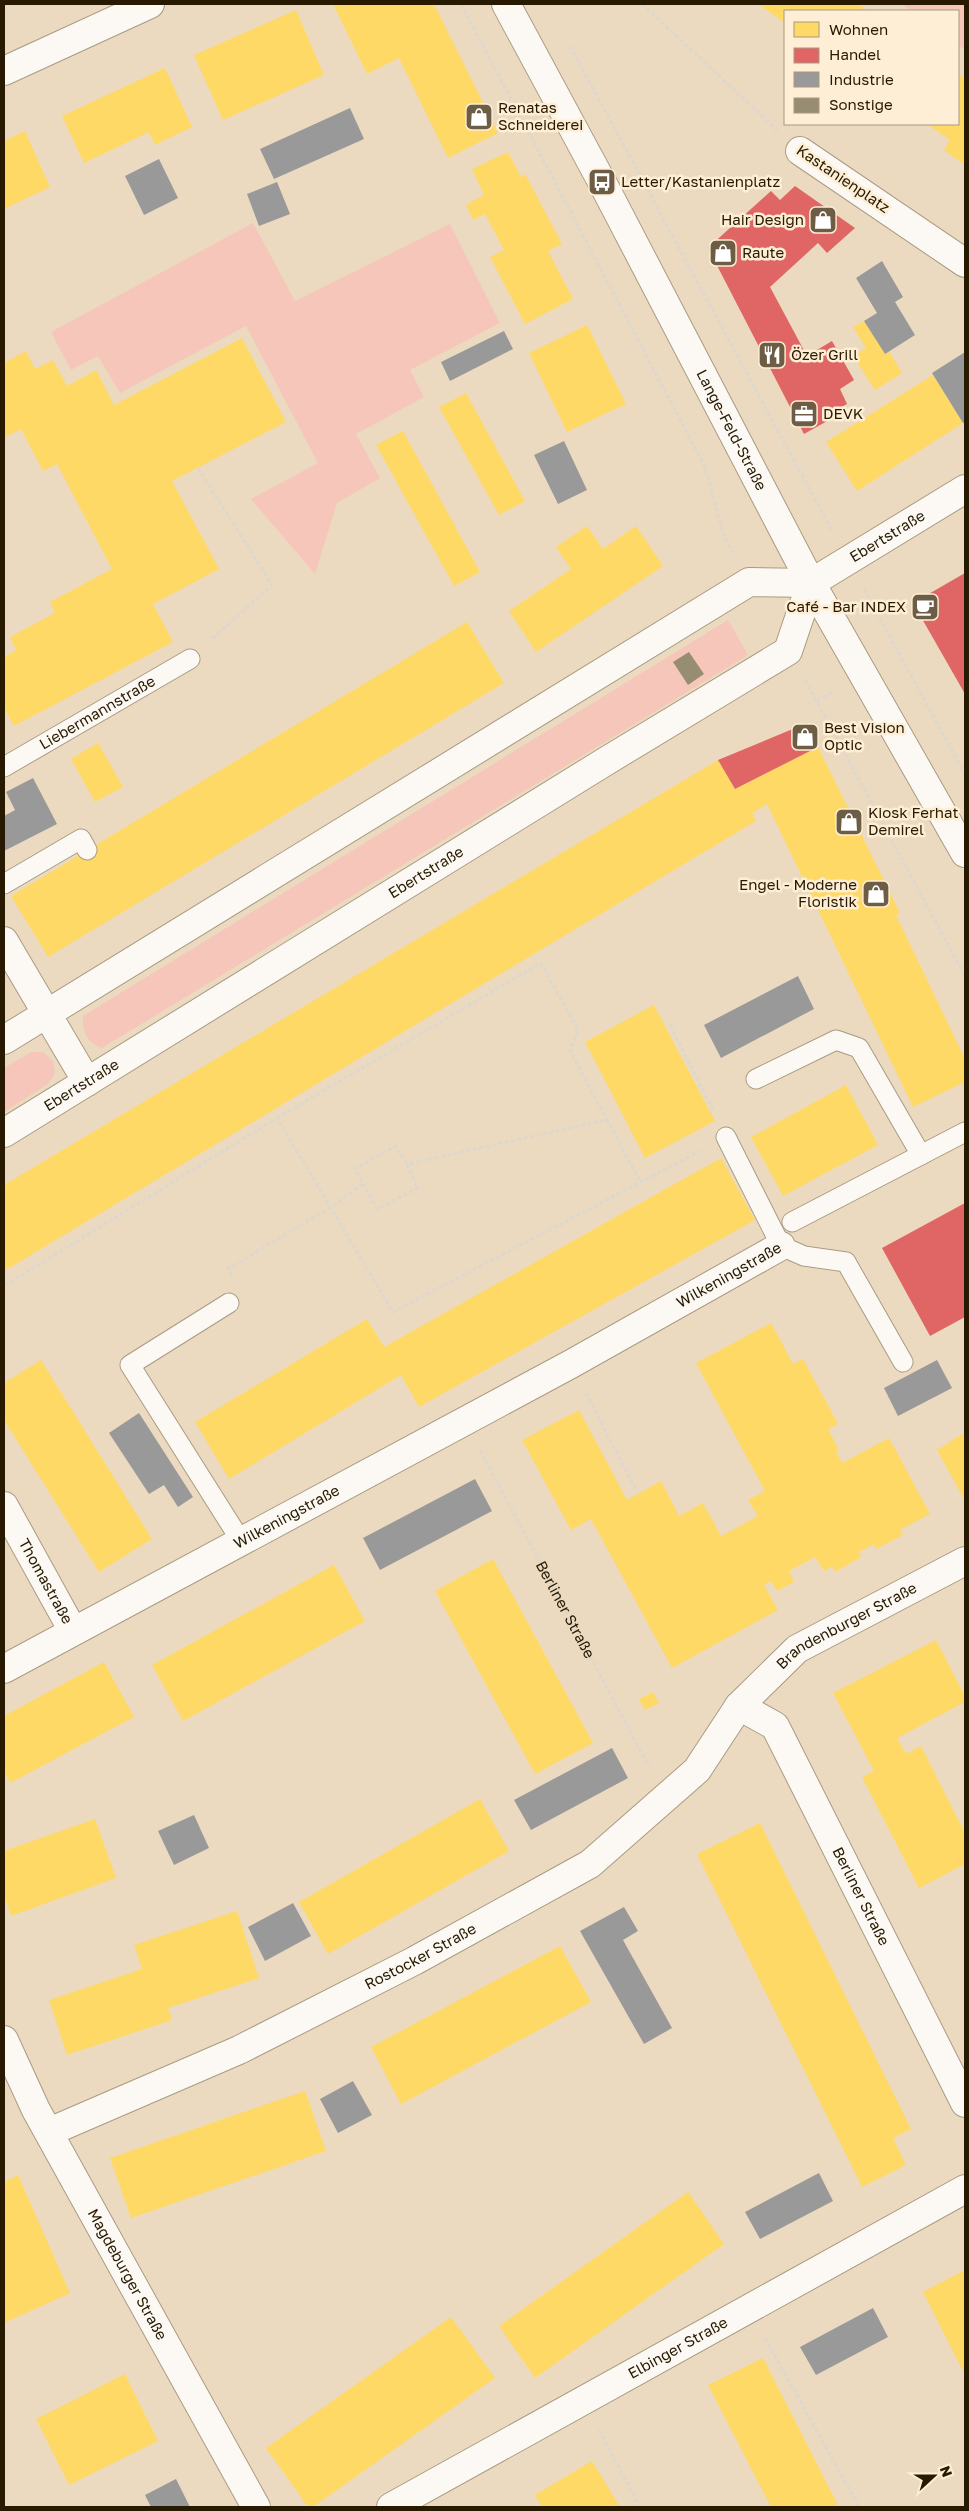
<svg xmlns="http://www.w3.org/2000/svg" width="969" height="2511" font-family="'Golos Text',sans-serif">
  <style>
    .green { fill: #f6c6ba }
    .homes { fill: #ffd966 }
    .shops { fill: #e06666 }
    .industry { fill: #999 }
    .building { fill: #978d73 }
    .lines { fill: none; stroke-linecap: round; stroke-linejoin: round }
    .service-casing { stroke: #a99b82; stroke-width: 21 }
    .minor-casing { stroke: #a99b82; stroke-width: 30 }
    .tertiary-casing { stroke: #a99b82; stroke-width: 30 }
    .path { stroke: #ddd7ce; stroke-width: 3; stroke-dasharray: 4 2.5; stroke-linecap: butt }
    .service { stroke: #fcf9f5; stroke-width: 19 }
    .minor { stroke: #fcf9f5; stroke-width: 28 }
    .tertiary { stroke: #fcf9f5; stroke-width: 28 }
    .labels { text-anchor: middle; stroke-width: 5; stroke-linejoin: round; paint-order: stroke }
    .poi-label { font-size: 15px; fill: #281a01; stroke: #fdeed5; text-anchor: start }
    .street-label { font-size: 15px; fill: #281a01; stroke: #fdeed5 }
  </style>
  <rect width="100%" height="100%" fill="#ebdabf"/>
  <path class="green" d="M901,4h64v46l-7,-5v-34h-47z
    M253,223l42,78 155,-77 50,99 -90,47 14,27 -68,37 24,44 -43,25 -22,71 -64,-75 67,-36 -72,-137 -126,67 -22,-37 -27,14 -20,-38z
    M728,620l20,35 -646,393c-16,-6 -20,-16 -19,-32z
    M31,1052h12l10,9 2,13 -7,10 -44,28v-44z"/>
  <path class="homes" d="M333,4h101l64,129 -50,25 -49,-100 -32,16z
    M758,4h99l11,7h-83v12z
    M296,10l28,65 -101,45 -29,-65z
    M165,68l27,59 -37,18 -6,-13 -65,31 -22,-47z
    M958,74l7,5v86l-21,-15 6,-10 -23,-16h31z
    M25,131l25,56 -46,22v-68z
    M508,152l13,25 4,-3 37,70 -14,7 25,48 -48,25 -35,-67 14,-7 -19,-36 -12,6 -7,-15 18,-10 -12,-26z
    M864,321l21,33 4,-3 13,22 -27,17 -22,-34 13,-8 -13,-21z
    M587,325l39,79 -59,28 -38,-79z
    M242,338l44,84 -114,59 47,88 -66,35 20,38 -159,84 -10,-18v-51l12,-7 -6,-13 45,-24 -5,-11 62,-33 -55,-105 -14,7 -22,-42 -17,9v-75l22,-12 9,18 18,-9 14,26 29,-16 18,35z
    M933,375l30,48 -106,68 -31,-49z
    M466,393l59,108 -26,14 -60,-108z
    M403,431l77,141 -26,14 -78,-141z
    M587,526l16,23 33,-23 27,40 -127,86 -27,-41 62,-42 -15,-22z
    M467,622l37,61 -456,274 -37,-61z
    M98,743l25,44 -28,15 -24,-43z
    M818,747l82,166 -4,2 69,144v23l-52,25 -146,-303 -15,9 4,8 -752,450v-86l714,-425 17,29z
    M654,1005l61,116 -70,37 -60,-116z
    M846,1085l32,60 -95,51 -32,-59z
    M721,1158l34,62 -336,187 -18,-32 -172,104 -34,-57 172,-103 17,28z
    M771,1323l22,41 10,-5 35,65 -10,5 11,21 -3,2 6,11 47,-25 41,76 -30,16 3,5 -27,14 -2,-5 -15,8 2,5 -26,15 -3,-6 -8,5 -9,-14 -26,14 5,11 -17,9 -6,-10 -7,4 14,25 -106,58 -81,-149 -20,11 -49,-90 57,-30 48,90 34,-19 18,35 24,-13 18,33 37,-20 -10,-16 17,-9 -69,-128z
    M41,1360l111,179 -53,33 -95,-152v-37z
    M965,1432v69l-29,-53 3,1z
    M493,1559l100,184 -58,31 -100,-183z
    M334,1565l31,56 -182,100 -31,-56z
    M936,1640l29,56v6l-68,36 9,16 15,-8 44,87v31l-46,24 -57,-111 12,-6 -41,-78z
    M104,1662l30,55 -124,66 -6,-12v-55z
    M653,1692l6,11 -14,7 -6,-11z
    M480,1799l29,52 -181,103 -29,-52z
    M95,1819l21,59 -105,38 -7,-21v-44z
    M760,1823l151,306 -18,9 13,27 -44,22 -165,-333z
    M237,1911l22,67 -91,30 4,12 -105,35 -18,-55 93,-31 -8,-24z
    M560,1946l31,56 -190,102 -30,-57z
    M305,2091l21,60 -195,67 -21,-60z
    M18,2175l52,118 -66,30v-146l2,4z
    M688,2192l36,52 -189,134 -36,-52z
    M965,2270v105l-42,-83z
    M451,2317l44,61 -182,129h-5l-42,-59z
    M763,2358l58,114 18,35h-68l-63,-122z
    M125,2374l33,67 -89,44 -33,-66z
    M592,2461l28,46h-78l-7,-12z"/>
  <path class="shops" d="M795,186l60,42 -28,25 -9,-10 -48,44 37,69 25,-15 22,39 -14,9 7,15 -11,6 2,5 -34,19 -95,-184 1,-4 61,-55 9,9z
    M965,573v121l-52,-91z
    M807,723l11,24 -83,42 -17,-29z
    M965,1203v114l-35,19 -48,-88z"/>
  <path class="industry" d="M350,108l14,31 -90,40 -14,-30z
    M159,159l19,39 -34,17 -19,-39z
    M277,182l13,32 -31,12 -12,-32z
    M882,261l21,36 -8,5 20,33 -30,19 -21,-33 13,-8 -21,-35z
    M504,331l9,18 -63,32 -9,-19z
    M965,352v70l-2,1 -31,-50z
    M564,441l23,49 -29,14 -24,-49z
    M33,778l24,46 -53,27v-35l11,-6 -9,-18z
    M798,976l16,33 -93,49 -17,-33z
    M937,1360l15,28 -54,28 -14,-28z
    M139,1413l54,84 -15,10 -14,-22 -15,9 -40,-61z
    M475,1479l17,32 -112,59 -17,-32z
    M612,1748l16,30 -97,52 -17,-30z
    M194,1815l15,33 -35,17 -16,-34z
    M293,1903l18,33 -46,25 -17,-34z
    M624,1907l14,24 -15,9 49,88 -28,16 -64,-113z
    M353,2081l19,34 -34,18 -18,-34z
    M819,2173l14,28 -73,38 -15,-27z
    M873,2308l15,29 -72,38 -16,-28z
    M176,2479l14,28h-39l-6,-12z"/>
  <path class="building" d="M689,652l15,22 -16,11 -15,-23z"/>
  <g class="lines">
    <defs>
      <g id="service">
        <path id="s2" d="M4,767l186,-108"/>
        <path d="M4,884l77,-45 6,11"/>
        <path d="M756,1079l80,-39 23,8 62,107"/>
        <path d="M726,1137l55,109 23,10 42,6 57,100"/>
        <path d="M792,1222l173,-90"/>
        <path d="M229,1303l-99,62 111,176"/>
      </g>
      <g id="minor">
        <path d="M4,71l146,-67"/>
        <path d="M800,151l165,112"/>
        <path d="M4,941l83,141"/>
        <path id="s3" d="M4,1040l745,-458 62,1 154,-94"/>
        <path id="s4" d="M4,1133l599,-370 185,-112 23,-68"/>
        <path id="s5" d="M4,1506l69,125"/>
        <path id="s6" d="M4,1669l567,-305 210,-118"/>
        <path id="s7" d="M739,1706l36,20 190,377"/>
        <path id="s8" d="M4,2040l32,70 220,397"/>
        <path id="s9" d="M49,2132l190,-82 175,-89 176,-97 107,-94 42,-64 58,-57 168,-88"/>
        <path id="s10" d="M391,2507l574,-318"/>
      </g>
      <g id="tertiary">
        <path id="s11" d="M506,4l96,178 209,401 154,270"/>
      </g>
    </defs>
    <use href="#service" class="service-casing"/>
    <use href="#minor" class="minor-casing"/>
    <use href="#tertiary" class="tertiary-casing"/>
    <g class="path">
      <path d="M461,4l244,463 19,69 9,17"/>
      <path d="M642,4l135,126"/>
      <path d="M570,46l262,485"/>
      <path d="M198,468l74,117 -61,55"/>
      <path d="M864,589l101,186"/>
      <path d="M805,680l160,296"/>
      <path d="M817,701l17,-10"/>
      <path d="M670,1025l43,86"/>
      <path d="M277,1118l264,-155 37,67 -8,21 37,69"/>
      <path d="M407,1164l-12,-18 -40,23 22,40 41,-21 -11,-24 200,-44 33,61"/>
      <path d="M232,1275l-4,-6 103,-62 32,-23"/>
      <path d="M4,1286l273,-168 116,194 307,-161"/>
      <path d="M586,1393l51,99"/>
      <path id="s1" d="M480,1450l169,317"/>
      <path d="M765,2338l94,169"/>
      <path d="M599,2430l41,77"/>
    </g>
    <use href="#service" class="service"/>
    <use href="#minor" class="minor"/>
    <use href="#tertiary" class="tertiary"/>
  </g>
  <defs>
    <symbol id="shop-square" viewBox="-11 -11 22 22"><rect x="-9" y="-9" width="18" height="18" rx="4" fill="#6c5d44" stroke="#fdeed5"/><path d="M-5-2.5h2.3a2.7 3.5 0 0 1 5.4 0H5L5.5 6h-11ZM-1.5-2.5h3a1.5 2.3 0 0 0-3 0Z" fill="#fff"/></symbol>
    <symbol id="bus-square" viewBox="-11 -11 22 22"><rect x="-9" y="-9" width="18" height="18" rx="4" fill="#6c5d44" stroke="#fdeed5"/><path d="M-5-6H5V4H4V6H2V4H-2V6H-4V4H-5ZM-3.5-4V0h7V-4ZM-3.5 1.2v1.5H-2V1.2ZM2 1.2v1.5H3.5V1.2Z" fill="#fff"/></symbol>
    <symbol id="restaurant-square" viewBox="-11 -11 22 22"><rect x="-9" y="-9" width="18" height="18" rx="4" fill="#6c5d44" stroke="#fdeed5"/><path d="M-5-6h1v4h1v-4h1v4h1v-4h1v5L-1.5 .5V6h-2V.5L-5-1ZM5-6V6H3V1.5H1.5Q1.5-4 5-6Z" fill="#fff"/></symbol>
    <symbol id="office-square" viewBox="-11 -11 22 22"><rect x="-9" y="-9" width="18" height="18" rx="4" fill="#6c5d44" stroke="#fdeed5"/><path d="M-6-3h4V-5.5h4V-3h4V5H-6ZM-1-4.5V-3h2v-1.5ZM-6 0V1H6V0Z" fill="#fff"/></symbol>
    <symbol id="cafe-square" viewBox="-11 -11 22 22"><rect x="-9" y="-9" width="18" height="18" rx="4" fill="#6c5d44" stroke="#fdeed5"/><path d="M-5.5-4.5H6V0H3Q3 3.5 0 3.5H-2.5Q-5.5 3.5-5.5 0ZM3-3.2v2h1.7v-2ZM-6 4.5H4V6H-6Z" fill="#fff"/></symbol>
  </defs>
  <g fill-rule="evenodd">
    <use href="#shop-square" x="463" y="101" width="32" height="32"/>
    <use href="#bus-square" x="586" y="166" width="32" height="32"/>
    <use href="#shop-square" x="807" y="204" width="32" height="32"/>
    <use href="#shop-square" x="707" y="237" width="32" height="32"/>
    <use href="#restaurant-square" x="756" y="339" width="32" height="32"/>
    <use href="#office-square" x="788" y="398" width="32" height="32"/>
    <use href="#cafe-square" x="909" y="591" width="32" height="32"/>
    <use href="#shop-square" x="789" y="721" width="32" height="32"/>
    <use href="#shop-square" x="833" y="806" width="32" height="32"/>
    <use href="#shop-square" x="860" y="878" width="32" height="32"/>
  </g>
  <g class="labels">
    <g class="poi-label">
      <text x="498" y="113">Renatas<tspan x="498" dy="17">Schneiderei</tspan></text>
      <text x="621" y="187">Letter/Kastanienplatz</text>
      <text x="804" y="225" text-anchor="end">Hair Design</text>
      <text x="742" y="258">Raute</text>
      <text x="791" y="360">Özer Grill</text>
      <text x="823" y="419">DEVK</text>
      <text x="906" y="612" text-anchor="end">Café - Bar INDEX</text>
      <text x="824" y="733">Best Vision<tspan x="824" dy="17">Optic</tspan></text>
      <text x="868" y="818">Kiosk Ferhat<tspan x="868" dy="17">Demirel</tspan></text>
      <text x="857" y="890" text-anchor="end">Engel - Moderne<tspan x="857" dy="17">Floristik</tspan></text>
    </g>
    <g class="street-label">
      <text transform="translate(843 179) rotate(34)" y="5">Kastanienplatz</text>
      <text dy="5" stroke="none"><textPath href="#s11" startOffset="482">Lange-Feld-Straße</textPath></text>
      <text dy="5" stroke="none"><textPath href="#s3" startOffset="1026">Ebertstraße</textPath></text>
      <text dy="5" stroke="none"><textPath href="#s2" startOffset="108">Liebermannstraße</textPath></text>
      <text dy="5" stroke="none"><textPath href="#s4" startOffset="496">Ebertstraße</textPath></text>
      <text dy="5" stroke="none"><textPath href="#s4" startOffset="91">Ebertstraße</textPath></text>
      <text dy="5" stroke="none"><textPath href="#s6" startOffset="825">Wilkeningstraße</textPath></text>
      <text dy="5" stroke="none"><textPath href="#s6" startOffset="321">Wilkeningstraße</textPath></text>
      <text dy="5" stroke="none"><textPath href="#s5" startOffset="86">Thomastraße</textPath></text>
      <text dy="5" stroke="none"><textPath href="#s1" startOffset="181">Berliner Straße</textPath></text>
      <text dy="5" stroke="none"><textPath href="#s9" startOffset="959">Brandenburger Straße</textPath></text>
      <text dy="5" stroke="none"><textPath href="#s7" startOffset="232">Berliner Straße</textPath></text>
      <text dy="5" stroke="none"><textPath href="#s9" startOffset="411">Rostocker Straße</textPath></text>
      <text dy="5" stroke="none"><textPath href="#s8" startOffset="265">Magdeburger Straße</textPath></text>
      <text dy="5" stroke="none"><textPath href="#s10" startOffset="328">Elbinger Straße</textPath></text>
    </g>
  </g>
  <rect width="969" height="2511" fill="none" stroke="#281a01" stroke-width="10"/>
  <rect x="784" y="10" width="175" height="115" fill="#fdeed5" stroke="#a89980"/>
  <rect x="794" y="22" width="25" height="15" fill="#ffd966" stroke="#a89980"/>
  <text x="829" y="35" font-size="15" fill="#281a01">Wohnen</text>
  <rect x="794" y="48" width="25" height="15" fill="#e06666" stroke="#a89980"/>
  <text x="829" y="60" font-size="15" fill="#281a01">Handel</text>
  <rect x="794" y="72" width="25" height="15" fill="#999999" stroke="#a89980"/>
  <text x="829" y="85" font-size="15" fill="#281a01">Industrie</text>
  <rect x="794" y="98" width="25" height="15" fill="#978d73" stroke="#a89980"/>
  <text x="829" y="110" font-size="15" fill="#281a01">Sonstige</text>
  <g transform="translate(934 2476) rotate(69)" stroke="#fdeed5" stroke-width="4" paint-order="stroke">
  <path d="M0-4L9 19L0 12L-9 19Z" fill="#281a01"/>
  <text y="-8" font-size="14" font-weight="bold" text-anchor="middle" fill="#281a01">N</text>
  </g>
</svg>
